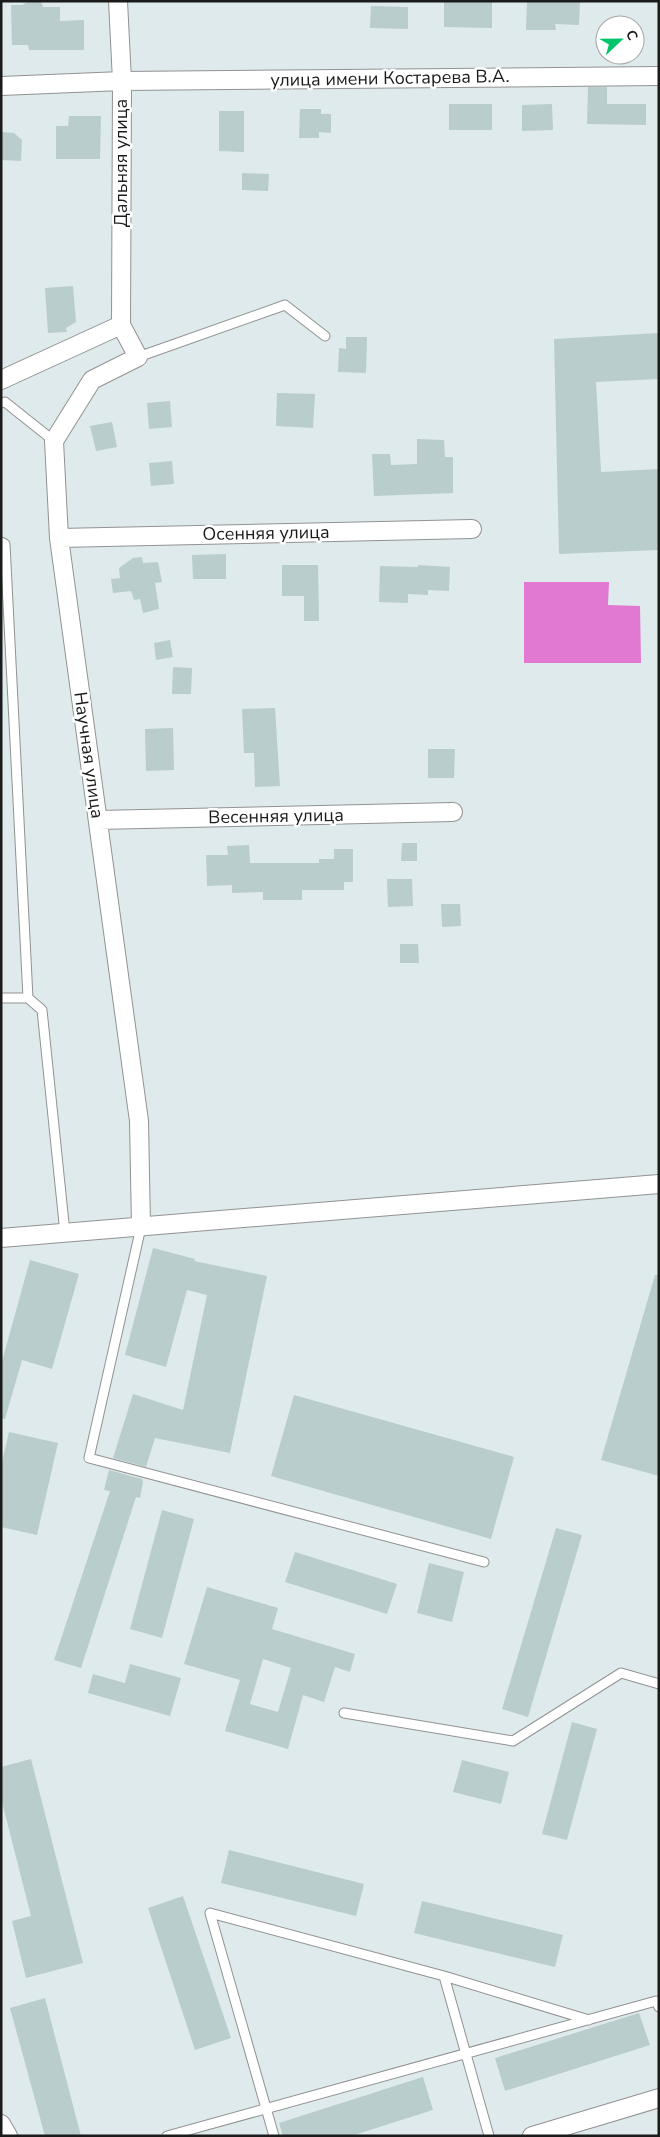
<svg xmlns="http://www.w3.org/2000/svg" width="660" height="2137" font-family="'Nunito Sans',sans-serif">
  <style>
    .pitch { fill: #e178d1 }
    .building { fill: #b8cdcc; fill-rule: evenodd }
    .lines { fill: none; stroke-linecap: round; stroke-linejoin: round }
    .service-casing { stroke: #929292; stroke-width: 11 }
    .minor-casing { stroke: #929292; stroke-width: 20 }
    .service { stroke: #fff; stroke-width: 9 }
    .minor { stroke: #fff; stroke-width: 18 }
    .labels { text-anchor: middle; stroke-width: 5; stroke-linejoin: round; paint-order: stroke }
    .street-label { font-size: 18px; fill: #1b1b1b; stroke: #fff }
  </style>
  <rect width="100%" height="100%" fill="#dfeaed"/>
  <path class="pitch" d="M524,582h85l-1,23 32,1 1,57h-117z"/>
  <path class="building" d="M492,1v27l-48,-1v-25z
    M527,1h53l-1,24 -24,-1 1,6h-30z
    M28,2h13l2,5h17v14l24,-1v30h-55l-1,-5h-16l-1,-40h11z
    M371,6l37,1v22l-38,-1z
    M588,87h19v17h39v21l-59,-1z
    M449,104h43v26h-43z
    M552,104l1,26 -31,1v-26z
    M300,109h21v5h10v19l-12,-1v6h-20z
    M219,111h25v41l-25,-1z
    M69,116h32l-1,43h-44v-33h12z
    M1,132l13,1 8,7 -1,21 -20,-1z
    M242,173l27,1 -1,17 -26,-1z
    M73,286l3,36 -10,6 1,4 -19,1 -3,-45z
    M659,333v46l-63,3 5,90 58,-3v81l-100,4 -5,-215z
    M346,337h21l-1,36 -28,-1 1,-24 7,1z
    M277,393l38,1 -2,34 -37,-2z
    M170,401l2,26 -23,2 -2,-26z
    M112,422l5,25 -21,4 -6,-25z
    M417,439l27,1 1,17h8v36l-79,3 -2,-42h18l1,11 26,-1z
    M172,461l2,23 -23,2 -2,-23z
    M226,554v25h-33l-1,-24z
    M142,557l1,6 15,-1 4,20 -7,1 4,26 -16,4 -3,-14 -6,1 -3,-9 -18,2 -2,-14 9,-1 -1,-10 14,-10z
    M282,565h36l1,56h-15v-25h-22z
    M418,565l32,2 -1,24 -21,-1v5l-20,-1v9l-29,-1 1,-36 38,1z
    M170,640l3,17 -17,3 -2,-17z
    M173,667l19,1 -1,26h-19z
    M275,708l5,78 -25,1 -1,-34h-10l-2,-44z
    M173,728l1,42 -28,1 -1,-42z
    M428,749h27l-1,29h-26z
    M402,843h15v18h-16z
    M249,845l1,18h69v-4h15v-10h19v33h-9v8h-42v10h-39v-8l-31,1v-8l-25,1 -1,-31h22l-1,-9z
    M387,879h25l1,27 -25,1z
    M441,904h19l1,22 -19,1z
    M400,944h18l1,19h-19z
    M153,1248l42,11 -1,2 73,15 -37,177 -75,-15 -9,29 -33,-9 20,-64 50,16 24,-115 -20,-5 -21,77 -41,-12z
    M30,1260l49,14 -27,95 -30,-9 -17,59h-4v-54z
    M655,1275h4v201l-58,-16z
    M294,1395l220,62 -23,82 -220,-63z
    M9,1432l49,11 -21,92 -36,-8v-61z
    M109,1470l33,9 1,3 -3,16 -4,-1 -55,171 -27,-8 56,-169 -6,-1z
    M162,1510l32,9 -32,119 -32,-9z
    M556,1528l26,7 -54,182 -26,-8z
    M295,1552l102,32 -10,30 -102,-32z
    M429,1563l35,9 -12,50 -35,-9z
    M207,1587l71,21 -6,21 83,25 -5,18 -15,-5 -11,35 -21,-7 -15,54 -63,-18 15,-51 -56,-16zM263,1659l28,9 -13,44 -28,-8z
    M130,1664l51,14 -11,38 -82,-23 5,-19 32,9z
    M572,1722l25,7 -30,111 -25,-6z
    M31,1759l52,204 -57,15 -14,-57 19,-5 -30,-118v-31z
    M462,1760l47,12 -8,32 -48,-12z
    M229,1850l135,34 -8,32 -135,-33z
    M183,1896l48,142 -36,12 -47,-142z
    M422,1901l141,34 -8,32 -141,-34z
    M45,1998l36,138h-36l-35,-128z
    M639,2013l11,32 -145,46 -10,-33z
    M423,2077l10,33 -82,26h-68l-4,-13z"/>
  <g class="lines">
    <defs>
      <path id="service" d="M138,357l147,-52 40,31
        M1,403l4,-1 49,39
        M1,542l4,2 23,454
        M1,998h27l14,12 23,223
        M141,1227l-52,231 395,104
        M344,1713l169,28 108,-68 38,11
        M444,1976l45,160
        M167,2136l489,-135 3,6
        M274,2136l-64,-223 234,63 145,44"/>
      <path id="minor" d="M118,1l4,80 -1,244 17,32 -46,23 -38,61 5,97 80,583 2,106
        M1,86l121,-5 537,-5
        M1,380l120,-55
        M59,538l413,-9
        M98,820l355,-8
        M1,1238l658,-54
        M1,2124l7,12
        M532,2136l127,-38"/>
    </defs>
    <use href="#service" class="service-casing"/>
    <use href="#minor" class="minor-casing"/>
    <use href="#service" class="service"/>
    <use href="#minor" class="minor"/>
  </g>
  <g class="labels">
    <g class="street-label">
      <text transform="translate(390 78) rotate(-1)" y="6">улица имени Костарева В.А.</text>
      <text transform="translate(121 163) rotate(-90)" y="6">Дальняя улица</text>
      <text transform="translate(266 533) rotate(-1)" y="6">Осенняя улица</text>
      <text transform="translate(89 755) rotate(82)" y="6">Научная улица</text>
      <text transform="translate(276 816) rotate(-1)" y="6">Весенняя улица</text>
    </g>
  </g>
  <rect width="660" height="2137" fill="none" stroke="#1b1b1b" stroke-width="5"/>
  <g transform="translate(620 40) rotate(68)"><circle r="24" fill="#ffffff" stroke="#a4a4a4"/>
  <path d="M0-4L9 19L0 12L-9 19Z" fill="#00c56b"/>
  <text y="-8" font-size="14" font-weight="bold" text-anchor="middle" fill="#1b1b1b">С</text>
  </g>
</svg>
